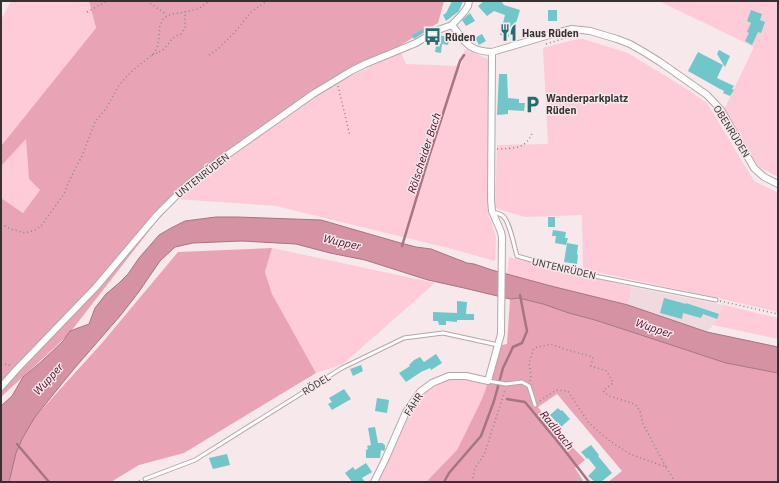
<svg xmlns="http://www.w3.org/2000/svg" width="779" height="483" font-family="'IBM Plex Sans',sans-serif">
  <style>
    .built { fill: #f1dadf }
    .green { fill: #fdccd8 }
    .forest { fill: #e8a4b5 }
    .water { fill: #d492a3; stroke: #a57581 }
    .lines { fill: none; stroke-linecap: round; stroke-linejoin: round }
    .stream { stroke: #a57581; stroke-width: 2.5 }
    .building { fill: #71c6ca }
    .lane-casing { stroke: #b4a7aa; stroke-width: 5 }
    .street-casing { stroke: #b4a7aa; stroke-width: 8 }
    .path { stroke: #8e8587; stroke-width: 1.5; stroke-dasharray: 1 3; stroke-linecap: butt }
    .lane { stroke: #fff; stroke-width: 3 }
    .street { stroke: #fff; stroke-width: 6 }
    .labels { text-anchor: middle; stroke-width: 3; stroke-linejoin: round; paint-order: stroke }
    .poi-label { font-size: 10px; font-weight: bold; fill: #363132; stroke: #f6e8eb; text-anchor: start }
    .street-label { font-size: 10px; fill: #363132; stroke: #f6e8eb }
    .water-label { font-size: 11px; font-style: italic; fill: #540327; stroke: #f6e8eb }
  </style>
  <rect width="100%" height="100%" fill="#f6e8eb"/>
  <path class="built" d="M632,287l92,18 -11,20 -6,7 -79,-27z"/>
  <path class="green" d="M11,1h78l7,27 -95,118v-126z
    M659,1h119v176l-20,-11 -34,-56 30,-63z
    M583,39l45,14 60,37 19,13 47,78 24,12v119l-51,-12 -144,-31 -1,-54 -57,2 -27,-8 -3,-2 2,-62 51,-1 -5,-96 30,-8z
    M465,49l23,10v154l8,24 -1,24 -43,-12 -176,-43 -100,-7 14,-13 14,-11 111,-79 17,-11 69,-33 5,12 55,2z
    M26,138l3,41 11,11 -17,23 -22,-15v-32z
    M272,248l163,35 -92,81 -27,9 -44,-79 -7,-22z
    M509,257l123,30 -4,18 -77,-19 -44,-12z
    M724,305l54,13v21l-65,-14z
    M462,378l27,5 -7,16 -25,51 -31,32h-50l12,-22 20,-44 11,-20 28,-17z"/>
  <path class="forest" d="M89,1h355l-6,22 -39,23 -70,36 -128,88 -49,57 -84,108 -67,62v-199l22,15 17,-23 -11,-11 -3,-40 -25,27v-20l95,-118z
    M272,248l-7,24 7,22 44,79 -132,80 -45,12 -28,17h-102l7,-29 7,-16 12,-20 67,-74 76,-91z
    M519,298l24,6 26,9 26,7 131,43 52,10v109h-170l14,-11 -65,-77 -19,13 13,18 34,35 -10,8 9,14h-158l31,-32 25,-51 20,-54 5,-1 3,-45z"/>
  <path class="water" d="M216,217h21l84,3 76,22 19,5 15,2 36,14 7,1 18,6 59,16 77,19 79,27 71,15v26l-52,-10 -82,-27 -49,-16 -26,-7 -26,-9 -24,-6 -9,1 -46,-11 -36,-8 -63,-20 -35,-7 -34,-9 -54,-3 -49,2 -18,4 -15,14 -22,32 -18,23 -47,54 -38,47 -12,20 -7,16 -7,29h-8v-76l11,-10 11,-19 19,-16 21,-20 7,-10 19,-7 6,-16 11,-14 13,-11 9,-9 11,-16 20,-23 12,-7 14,-7z"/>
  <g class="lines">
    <path class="stream" d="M402,246l26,-86 32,-99 4,-6
      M507,399l18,3 37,45 27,35
      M17,444l32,38
      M444,482l5,-9 32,-37 13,-35 9,-33 10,-21 9,-4 5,-12 -7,-36"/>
  </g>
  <path class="building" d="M452,1h11l-4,10 -13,10 -3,-6 3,-2z
    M484,1h17l3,4 16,5 -7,23 -3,-1 -1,5 -9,-2 5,-20 -11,-4 -7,5 -9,-10z
    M548,10h9v11h-9z
    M751,10l11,4 -2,6 5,2 -4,11 -3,-1 -6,13 -7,-4 4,-8 -2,-1 4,-9 -4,-2z
    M470,13l5,8 -9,5 -4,-6z
    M423,29l2,3 -11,7 -2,-4z
    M482,34l4,7 -7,4 -4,-7z
    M438,35l12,2 -2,8 -6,-1 -1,9 -6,-1z
    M719,50l11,6 -5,11 -8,-13z
    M698,52l25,13 -6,13 17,8 -2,3 2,1 -4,6 -7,-3 1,-2 -4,-2 -32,-18z
    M499,74h8l1,24 11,1v4h6l-1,8 -16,-1v4l-11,1z
    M548,217h7v10h-7z
    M553,230l13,2 -1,6h3l-2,7 -11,-2 1,-7h-4z
    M567,243l11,2 -1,9 1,1 -1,9 -13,-2z
    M664,298l22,6v-1l33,11 -2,5 -14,-5 -2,4 -18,-5 -1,6 -22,-6z
    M457,301l10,1 -1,12h8v6h-17v2l-11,-1v4h-7l-1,-4h-5v-9l24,1z
    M436,354l6,9 -11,7 -1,-2 -9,4 -15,10 -7,-9 11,-7 -1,-1 5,-5 6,-3 4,5z
    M361,365l2,6 -10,5 -3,-7z
    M344,389l7,10 -19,11 -4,-6 4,-2 -3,-4z
    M377,398l12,2 -2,13 -12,-2z
    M558,408l3,3 1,-1 8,9 -9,8 -11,-12z
    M375,427l3,16h5v1l2,1v4l-1,2 -3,-1 -1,8h-14v-8l2,-1 -1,-3 4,-1 -3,-17z
    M591,445l8,10 -1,1 14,17 -11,9h-6l-7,-6 8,-8 -8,-10 -1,1 -6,-7z
    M227,454l3,11 -17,4 -4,-11z
    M366,463l6,9 -10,6 3,4h-13l-7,-9 8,-6 2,3z"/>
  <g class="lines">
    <defs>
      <path id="lane" d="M494,212c2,1 7,2 9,4 7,6 11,30 14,40l57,16 142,28
        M488,381l18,3 16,-2 7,4 6,19
        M145,479l50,-19 147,-92 62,-30 39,-5 55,12"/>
      <path id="street" d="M452,25c13,17 16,26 40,27l64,-19 16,-4 18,2 27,8 13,5 14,8 16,10 47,33 14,15 33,58 10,9 14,7
        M1,387l15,-17 80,-83 61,-72 31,-31 15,-12 110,-78 38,-23 14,-7 51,-21 22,-13 14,-5 12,-13 4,-6 1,-5
        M374,482l11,-22 21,-48 14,-20 12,-9 17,-7h17l22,5 13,-47 1,-97 -1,-5 -9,-21 -1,-11 1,-148"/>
    </defs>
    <use href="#lane" class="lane-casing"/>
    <use href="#street" class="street-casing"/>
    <path class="path" d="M147,1l20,14
      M87,12l20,-11
      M546,44l20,-6
      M152,55c5,-2 8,-3 12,-6 6,-6 8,-13 17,-15l4,-7v-15
      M209,55l9,-6 16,-16 17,-21 16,-11
      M338,86l12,50
      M497,149c17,-1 29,1 36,-18
      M1,224l10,5 14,4 10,-3 6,-4 23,-32 5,-13 13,-25 13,-34 12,-15 12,-22 13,-14 15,-12 8,-7 3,-8 2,-18 3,-7 4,-3 6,-2 12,-2 13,-3 12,-8
      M720,301l58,13
      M1,365l7,-1 3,2
      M530,381l1,-6 -2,-12 5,-15 17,-4 13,5 29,8 -2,9 16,5 6,12 -10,8 6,5 26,8 5,7 3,13 23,43
      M540,401l16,-11 12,1 20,31 11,10 11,9 20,13 36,13 9,15
      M135,482l6,-2
      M472,482l3,-14 9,-13 17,-52 4,-13"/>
    <use href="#lane" class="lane"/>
    <use href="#street" class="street"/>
  </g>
  <defs>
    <symbol id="restaurant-bare" viewBox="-9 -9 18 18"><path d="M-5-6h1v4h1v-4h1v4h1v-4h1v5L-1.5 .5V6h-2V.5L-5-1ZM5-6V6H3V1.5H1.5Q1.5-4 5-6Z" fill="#216d70" stroke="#f6e8eb" stroke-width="2.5" paint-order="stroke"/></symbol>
    <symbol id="bus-bare" viewBox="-9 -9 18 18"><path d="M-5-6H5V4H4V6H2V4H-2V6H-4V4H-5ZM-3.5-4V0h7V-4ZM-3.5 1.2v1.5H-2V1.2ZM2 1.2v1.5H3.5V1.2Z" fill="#216d70" stroke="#f6e8eb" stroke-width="2.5" paint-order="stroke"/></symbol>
    <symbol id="parking-bare" viewBox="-9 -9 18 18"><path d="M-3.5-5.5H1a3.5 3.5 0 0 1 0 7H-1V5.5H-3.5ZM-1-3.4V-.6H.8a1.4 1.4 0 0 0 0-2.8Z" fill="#216d70" stroke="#f6e8eb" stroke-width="2.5" paint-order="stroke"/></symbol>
  </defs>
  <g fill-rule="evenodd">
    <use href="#restaurant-bare" x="496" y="20" width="25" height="25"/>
    <use href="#bus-bare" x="420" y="24" width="25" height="25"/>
    <use href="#parking-bare" x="520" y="92" width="25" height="25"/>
  </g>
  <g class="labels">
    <g class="poi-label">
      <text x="522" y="37">Haus Rüden</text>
      <text x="445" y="41">Rüden</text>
      <text x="546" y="102">Wanderparkplatz<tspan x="546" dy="12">Rüden</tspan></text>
    </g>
    <g class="street-label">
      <text transform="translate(732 131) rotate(58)" y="4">OBENRÜDEN</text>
      <text transform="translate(202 175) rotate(-38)" y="4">UNTENRÜDEN</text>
      <text transform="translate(564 268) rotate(13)" y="4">UNTENRÜDEN</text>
      <text transform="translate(316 384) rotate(-32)" y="4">RÖDEL</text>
      <text transform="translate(413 404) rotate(-57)" y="4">FÄHR</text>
    </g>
    <g class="water-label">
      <text transform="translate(424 153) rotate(-72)" y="4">Rölscheider Bach</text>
      <text transform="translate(342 242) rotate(13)" y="4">Wupper</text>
      <text transform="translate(654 328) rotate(19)" y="4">Wupper</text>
      <text transform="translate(48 379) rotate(-48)" y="4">Wupper</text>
      <text transform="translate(557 430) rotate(51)" y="4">Radlbach</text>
    </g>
  </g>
  <rect width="779" height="483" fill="none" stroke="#363132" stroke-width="4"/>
</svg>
